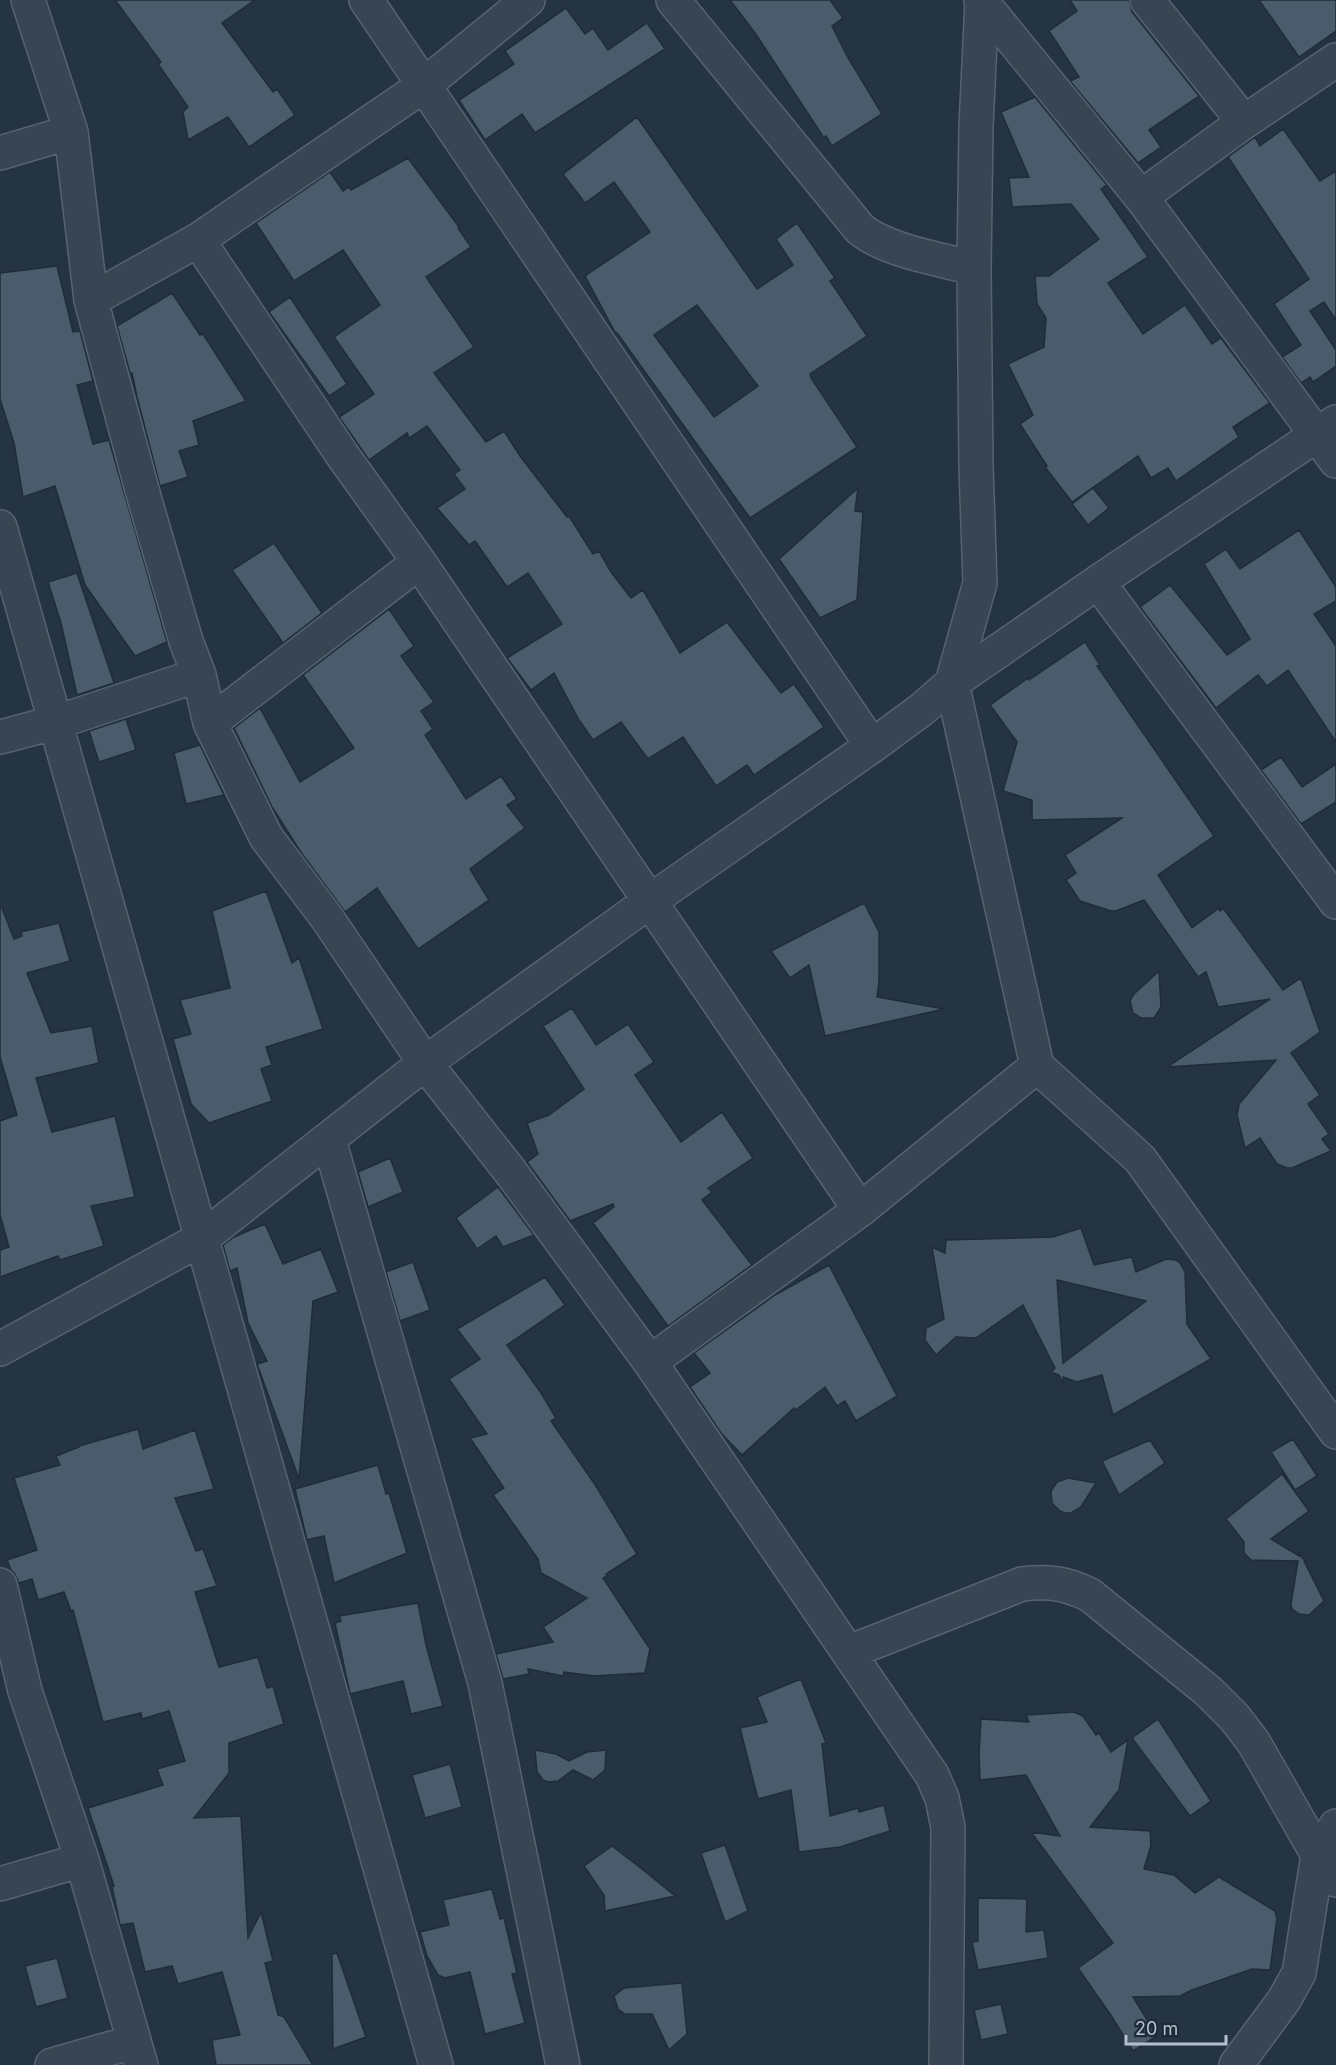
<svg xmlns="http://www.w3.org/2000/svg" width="1336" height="2065" font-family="Inter,sans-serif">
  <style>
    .building { fill: #4a5b6c; stroke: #1f2c3a; stroke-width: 1.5; fill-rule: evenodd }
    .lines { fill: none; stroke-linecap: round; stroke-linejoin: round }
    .minor-casing { stroke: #566370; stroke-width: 36 }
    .minor { stroke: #384553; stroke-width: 33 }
  </style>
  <rect width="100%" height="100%" fill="#243443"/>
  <path class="building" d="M115,0h140l-33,23 51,69 4,-3 18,26 -46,32 -21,-30 -40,23 -5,-28 5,-5 -30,-43 3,-2z
    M730,0h100l13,18 -11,8 15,30 35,58 -50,32 -6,-10 -2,2 -69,-105z
    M1070,0h59l3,12 67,84 -50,34 12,17 -23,16 -68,-82 9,-4 -30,-46 28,-20z
    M1259,0h77v31l-37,26z
    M566,8l19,26 8,-6 15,22 39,-27 18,26 -130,84 -13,-19 -37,26 -26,-40 55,-36 -9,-13z
    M1035,97l72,88 -6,4 47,68 -40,26 35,51 42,-29 27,39 9,-6 49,65 -37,24 6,10 -63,44 -8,-13 -17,10 -13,-22 -66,46 -27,-35 2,-1 -27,-42 13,-9 -25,-51 36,-17 2,-29 -9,-14 -2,-28h14l50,-37 -28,-35 -59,3 -3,-29 20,-1 -28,-65z
    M637,117l120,172 36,-24 -17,-26 21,-16 38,55 -5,3 37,55 -57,38 1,4 46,69 -107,71 -133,-185 -1,1 -31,-58 65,-44 -36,-50 -29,21 -22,-29zM697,305l61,81 -44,31 -60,-82z
    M1283,129l37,52 16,-10v149l-12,-18 -14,9 26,39v16l-23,16 -3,-5 -9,6 -19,-26 19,-12 -27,-41 35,-25 -81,-122 27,-20 5,9z
    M408,158l51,69 -1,1 13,19 -45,30 48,70 -40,26 52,69 18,-11 16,25 47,61 2,-1 24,38 6,-3 12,21 20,26 12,-8 37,63 47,-31 54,71 13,-9 30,43 -70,48 -7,-10 -31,21 -33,-49 -35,22 -27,-37 -28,18 -14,-20 -25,-47 -23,17 -24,-32 55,-34 -34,-51 -21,14 -32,-46 -6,4 -32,-37 28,-19 -11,-15 6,-4 -33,-44 -18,12 -2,-5 -38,27 -30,-43 35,-23 -40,-57 46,-32 -37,-55 -49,31 -38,-58 74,-51 13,19 6,-4 2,3z
    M57,266l16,66 7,-1 13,50 -16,4 16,59 16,-4 58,202 -32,14 -50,-71 -30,-99 -32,11 -9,-54 -14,-44v-126z
    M172,293l28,42 3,-1 43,67 -53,20 6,24 -20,6 9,26 -28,9 -23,-89 -5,-24h-2l-13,-47z
    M290,297l57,87 -18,12 -60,-84z
    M858,488l-3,23 8,1 -6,88 -37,18 -41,-59z
    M1093,488l16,20 -21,17 -16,-21z
    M1299,530l37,57v14l-22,13 22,32v96l-48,-72 -21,16 -9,-11 -42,33 -76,-101 30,-22 57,70 23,-16 -46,-75 22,-15 14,20z
    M274,543l48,70 -39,30 -51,-73z
    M77,573l37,110 -37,12 -16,-72 -13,-41z
    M389,609l25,37 -13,10 33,46 -13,9 12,18 -8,6 41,64 35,-23 16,23 -10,6 18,23 -55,41 19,31 -71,49 -41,-61 -32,24 -43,-58 -30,-47 -38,-79 26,-20 40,74 54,-34 -51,-73z
    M1085,642l15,23 -3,1 117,170 -56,39 34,53 27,-20 1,3 3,-3 60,82 18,-12 19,54 -29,21 29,42 -12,9 21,30 -7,5 9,12 -39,17h-5l-10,-4 -17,-26 -15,10 -8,-33 2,-11 37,-44 -109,7 103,-68 -52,8 -12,-35 -8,5 -54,-77 -28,11h-5l-31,-10 -14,-21 10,-7 -11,-18 57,-37 -90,2v-20l-29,-9 14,-49 -27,-37 38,-27 1,2z
    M126,719l10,31 -37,12 -10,-31z
    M200,745l24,50 -38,9 -12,-51z
    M1281,757l21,30 34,-23v38l-35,22 -40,-54z
    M266,891l26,72 7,-5 24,71 -57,18 6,18 -11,4 11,32 -63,22 -18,-19 -18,-65 18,-5 -11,-34 50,-12 -18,-77z
    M864,903l15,29v49l-2,16 67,12 -119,27 -16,-71 -19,13 -19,-27z
    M0,908h2l12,31 8,-3 -1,-4 38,-9 11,38 -43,12 24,60 41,-7 7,37 -63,15 16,54 63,-16 20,81 -44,9 13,40 -44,14 -2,-4 -58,21v-27l9,-3 -9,-32v-94l17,-6 -17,-58z
    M1159,971l2,36 -7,11h-13l-8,-5 -3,-12 4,-7z
    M572,1008l24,37 32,-21 26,38 -19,13 46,67 41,-30 31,46 -45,30 4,4 -10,8 50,65 -84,61 -75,-103 21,-16 -1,-3 -43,17 -43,-59 11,-8 -11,-31 22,-8 35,-26 -41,-63z
    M390,1158l13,34 -35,15 -10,-35z
    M498,1187l36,48 -31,12 -7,-11 -19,13 -21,-31z
    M265,1224l18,40 38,-15 17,43 -25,9 -14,178 -42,-115 10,-3 -19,-38 -11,-55 -7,3 -7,-26 11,-8z
    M1081,1228l13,37 38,-8 4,15 30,-13 10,1 4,3 5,9 2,52 24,35 -98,56 -11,-40 -25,7 -14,-5 1,9 -5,-11 -8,-3 4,-4 -32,-63 -47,33 -20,-1 -20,18 -11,-15 1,-12 18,-9 -12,-72 13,6 1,-13 107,-3zM1057,1280l85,20 4,1 -83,62z
    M413,1262l17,48 -30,11 -14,-49z
    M829,1265l68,131 -41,25 -11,-20 -8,5 -12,-19 -29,23 -2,-2 -52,47 -21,-22 -31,-46 20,-14 -16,-20 81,-58z
    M545,1277l20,28 -58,40 34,48 15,25 -5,3 45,65 41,68 -31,20 1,2 -4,2 47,71 -5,24 -51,3 -30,-4 -1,4 -35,-7 1,5 -26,5 -7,-25 57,-12 -10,-15 44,-29 -46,-25 -3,-14 -45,-64 11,-7 -34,-50 17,-4 -38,-55 31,-20 -23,-30z
    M138,1429l5,20 52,-19 19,59 -39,9 21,53 7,-2 14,37 -22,6 24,75 39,-10 9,31 6,-2 11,38 -55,19v30l-35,45 47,-2 7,122 13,-26 12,49 -8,2 13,52 6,2 29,48h-97l-4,-25 28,-5 -18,-63 -44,12 -6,-18 -27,6 -12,-49 -13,2 -8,-39h2l-26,-78 75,-23 -6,-16 28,-8 -16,-50 -27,8 -1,-6 -38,9 -30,-112 -2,1 -7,-19 -26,8 -6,-21 -13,4 -5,-10 -3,-3 -4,-10 30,-10 -23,-72 46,-13 -4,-9 23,-9v-1z
    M1293,1439l24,37 -22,14 -24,-38z
    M1150,1440l15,23 -46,32 -17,-34z
    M378,1465l8,29 3,-1 18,60 -73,30 -10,-47 -17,4 -12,-51z
    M1282,1474l27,37 -38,28 28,17v-4l3,6 5,3h-3l20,40 -15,14 -10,-1 -7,-5 -1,-5 7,-43 -47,-1 -7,-7v-11l-18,-23z
    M1068,1478l28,5 -15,24 -10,6h-6l-5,-2 -8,-8 -1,-12 6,-9z
    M418,1603l8,42 17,61 -32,8 -8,-33 -53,13 -15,-71 6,-2 -2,-5z
    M801,1679l25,64 -4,1 8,72 28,-8 1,4 25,-7 6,26 -50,16 -41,5 -8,-62 -33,9 -18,-71 27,-6 -10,-25z
    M1074,1712l9,4 13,19 3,-2 12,19 17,-12 -9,50 -29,37 60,4 1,14 -7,24 30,6 21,18 24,-16 56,34 2,7 -7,52 -18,-1 -60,21 -12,6 -47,1 24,39 -24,15 -21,-34 -34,-49 35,-25 -82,-111 29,4 -34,-61 -46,5 -1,-27 2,-34 48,3 -3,-7z
    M1158,1719l53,82 -21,15 -58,-78z
    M535,1750l21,4 13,7 18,-9 19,-2 -1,20 -12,10 -20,-10 -15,11 -10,1 -5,-2 -6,-8z
    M450,1764l12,43 -37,11 -13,-43z
    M725,1845l23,66 -23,11 -24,-69z
    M612,1846l35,27 28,23 -70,15 -1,-16 -20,-29z
    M492,1889l8,30 4,-1 13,55 -5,1 13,49 -40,11 -15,-62 -25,6 -7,-3 -11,-19 -7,-24 29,-7 -6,-25z
    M978,1898l49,1 -1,33 18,-2 4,28 -70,12 -6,-28 6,-1z
    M337,1953l29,84 -33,12 -1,-95z
    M57,1958l11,40 -32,9 -11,-41z
    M682,1983l5,51 -18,16 -17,-36h-27l-7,-5 -4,-13 10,-8z
    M1001,2004l7,30 -27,6 -7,-30z"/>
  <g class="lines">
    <defs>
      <path id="minor" d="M28,0l43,132 20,168 53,197 42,144 13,34 11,48 56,114 61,81 98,145 85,108 140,191 282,413 10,23 6,29 -2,238
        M366,0l506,746
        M673,0l187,229c27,22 79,30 114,39
        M1147,0l97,122
        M981,1l160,196 195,264
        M0,153l71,-21
        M1141,197l103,-75 92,-62
        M198,240l145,216 76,106 441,648
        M91,300l107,-60 225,-154 105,-86
        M0,527l436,1538
        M1098,582l238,320
        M210,723l209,-161
        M0,737l57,-15 142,-47
        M1037,1066l103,93 196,273
        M329,1140l156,543 78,382
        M0,1349l201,-110 224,-176 225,-162 222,-155 49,-36 31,-27 28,-100 -4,-117 -2,-198 2,-141 6,-127
        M650,1362l210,-152 177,-144 -85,-383 146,-101 238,-160
        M0,1585l25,106 57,169 59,205
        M849,1652l173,-68c28,-3 43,-1 68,11l118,96 27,27 19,25 64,112 18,25
        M0,1884l82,-24
        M52,2065l81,-23
        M1236,2065l48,-65 15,-27 19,-118 18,-29"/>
    </defs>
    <use href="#minor" class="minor-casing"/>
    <use href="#minor" class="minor"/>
  </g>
  <path d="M1126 2035v9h100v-9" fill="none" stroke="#b5c0cd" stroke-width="3"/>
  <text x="1135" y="2035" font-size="18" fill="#b5c0cd" stroke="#1d2a38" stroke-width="4.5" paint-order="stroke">20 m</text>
</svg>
